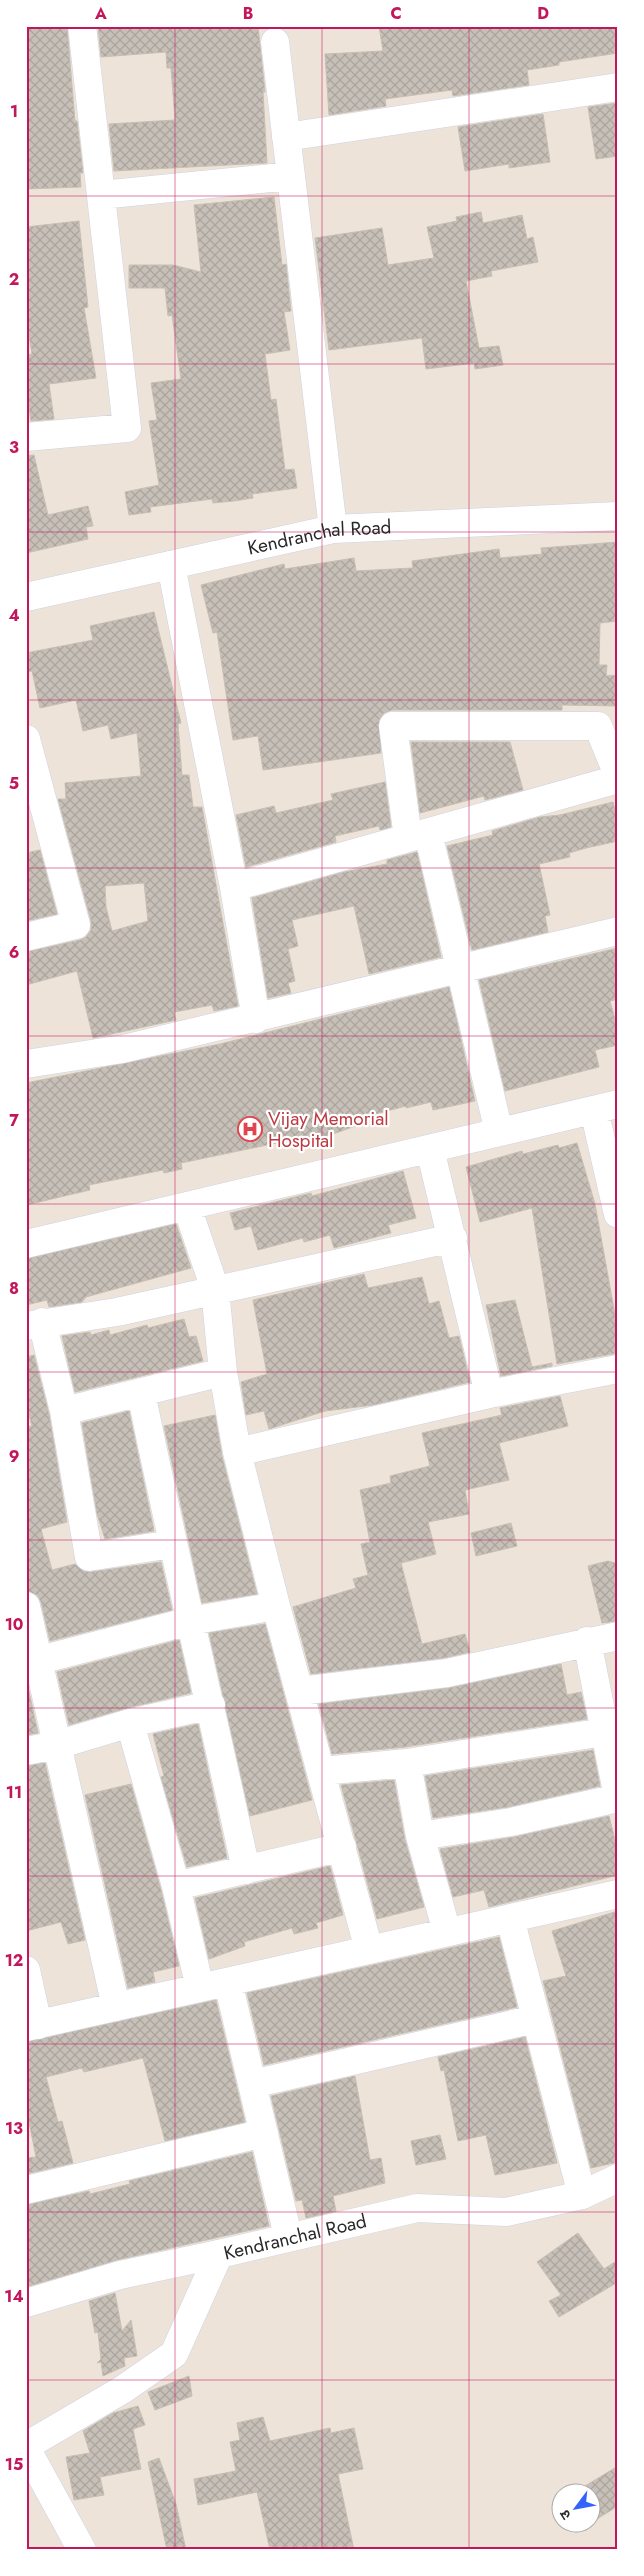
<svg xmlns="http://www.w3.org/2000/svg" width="644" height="2576" font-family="Jost,'Noto Sans Devanagari',sans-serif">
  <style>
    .building { fill: url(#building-cross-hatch); stroke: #c8bfb2; fill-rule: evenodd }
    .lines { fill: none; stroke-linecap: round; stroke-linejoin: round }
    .minor-casing { stroke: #cdd3e3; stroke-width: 29 }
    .tertiary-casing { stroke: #cdd3e3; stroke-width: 29 }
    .minor { stroke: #fff; stroke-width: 28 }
    .tertiary { stroke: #fff; stroke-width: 28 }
    .grid { fill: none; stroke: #c2185b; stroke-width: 1; stroke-opacity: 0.55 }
    .labels { text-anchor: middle; stroke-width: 4.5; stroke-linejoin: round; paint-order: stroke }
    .street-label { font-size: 19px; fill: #282828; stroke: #fff }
    .health-label { font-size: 19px; fill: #be3a42; stroke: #fff; text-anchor: start }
    .neatline { fill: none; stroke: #c2185b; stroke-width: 2 }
    .grid-label { font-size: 16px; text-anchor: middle; font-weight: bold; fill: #c2185b }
  </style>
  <defs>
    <pattern id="building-cross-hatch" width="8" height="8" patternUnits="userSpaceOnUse" patternTransform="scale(1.25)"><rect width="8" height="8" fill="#c7c0b8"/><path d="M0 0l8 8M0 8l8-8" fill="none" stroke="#aba59e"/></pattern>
  </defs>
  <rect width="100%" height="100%" fill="#ede3d8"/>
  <path class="building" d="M26,26h41l8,95h2l6,52h-3l1,14 -55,2z
    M98,26h160l7,66h-2l4,71 -153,8 -5,-47 66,-4 -4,-52h-4l-1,-16 -65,5z
    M379,26h239v27l-59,9v3l-32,5 2,15 -76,11 -1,-6 -67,9 1,7 -57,9 -4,-61 58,-3z
    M618,103v53l-22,3 -8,-52z
    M543,114l7,48 -41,6v-4l-44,7 -7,-44z
    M274,197l8,68 4,-1 5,47 -7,1 6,38 -25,4 6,46 5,-1 9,71 9,-1 3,19 -45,6 1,4 -19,3 -21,2 -1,-4 -62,8 1,5 -22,3 -4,-23 34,-7 -10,-64 8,-1 -6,-37 30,-4 -9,-64 -4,1 -3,-28h-36v-23h44l28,7 -7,-67z
    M481,212l2,11 39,-8 5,24 6,-2 5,25 -47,9 1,5 -26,5 13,67 20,-2 4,19 -28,4 -1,-6 -48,6 -4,-31 -93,12 -14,-112 67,-10 6,37 46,-7 -7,-31 30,-6 -1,-4z
    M79,221l9,86 -4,1 12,70 -47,6 5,35 -23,2 -5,-32v-34l6,-1 -6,-36v-91z
    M34,455l14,60 40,-9 5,20 -7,1 2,12 -62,14v-97z
    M618,542v79l-18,2 -1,42h8l-1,11 12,-1v31l-56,-1v5h-170l-8,3 -5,7 2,33 -118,17 -5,-34 -25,4 -16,-108 -4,1 -12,-48 83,-21 1,5 69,-11 2,13 57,-3 -1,-7 87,-12 1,9 42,-4 -1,-6z
    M154,612l27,111 -3,1 4,51h7l4,32h9l36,199 -24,5 -2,-6 -38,7 2,8 -83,18 -16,-67 -51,14v-33l54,-12 6,-3 5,-7v-9l-33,-122h8l-1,-16 76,-7 -4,-43 -26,6 -3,-14 -25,6 -7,-31 -36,8 -8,-37 -6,1v-19l67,-13 -3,-14zM144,883l4,38 -36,10 -6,-24 -1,-21z
    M411,742h99l13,48 -38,10 -1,-4 -64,17z
    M385,782l6,45 -11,3 -1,-4 -44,10 1,6 -90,25 -10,-52 38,-9 2,7 57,-13 -2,-6z
    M613,802l5,20v19l-32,7 -17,5 1,4 -31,7 11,51 -5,1 3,16 -76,18 -25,-104 46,-11 -1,-4 48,-14 20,-2z
    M40,850l17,64 -31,7v-68z
    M417,852l24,105 -72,17 -15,-68 -62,14 6,26 -10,3 7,32 -7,2 3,10 -23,5 -16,-100 92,-26 43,-8v-4z
    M618,948v51l-8,2 8,29v15l-23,5 4,17 -94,24 -26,-111z
    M449,987l26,114 -42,9 -2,-8 -25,6v-2l-49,13 1,6 -39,14 -1,-3 -22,3 -115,24 1,6 -18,4 -1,-3 -74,15 1,5 -64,15v-122l194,-39z
    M577,1143l18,61 23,127v22l-61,11 -25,-156 -52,14 -14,-55 56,-16 1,3 35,-9 1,3z
    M403,1171l13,47 -28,7 3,8 -57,15 -4,-13 -26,7 -1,-4 -45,12 -7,-24 -16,4 -5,-17 81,-20 1,3z
    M176,1224l15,44 -105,29 -4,5 -33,5 -2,-7 -21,5v-46z
    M364,1274l4,14 54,-11 7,27 10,-3 10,37 10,-2 11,46 -97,23 -48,6 -56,18 -5,-18 -18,4 -5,-33 26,-8 -14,-74z
    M515,1300l17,67 20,-4v3l-51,10 -15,-71z
    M184,1319l5,18 7,-1 7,25 -128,31 -13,-56 28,-4 1,3 18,-5 1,5 37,-10 1,3z
    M34,1355l15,59 18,108 -26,7 11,41 23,-6 8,7 8,1 70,-10 11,48 -122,31 -9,-39 -4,-7 -11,-4v-164l6,-1 -6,-21v-48z
    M560,1396l8,30 -69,17 10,37 -44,10 4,24 -41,8 8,32 -35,9 21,81 43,-10 5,18 -26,6 -133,16 -18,-67 63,-19 -3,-9 15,-4 -7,-31 9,-2 -10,-52 31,-7 -1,-7 40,-10 -8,-33 80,-18 -2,-7z
    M129,1411l25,120 -49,8 -8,-25 -15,-91z
    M215,1415l7,41 35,138 -55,9 -38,-177z
    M511,1523l6,23 -41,10 -5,-23z
    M608,1561l10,3v57l-16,2 -14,-57z
    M265,1624l47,176 -62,16 -41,-183z
    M179,1640l12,53 -64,15 -58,17 -12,-53z
    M561,1664l6,31 14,-3 6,27 -182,28 -73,7 -13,-50 130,-16z
    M26,1678l12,55 -12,2z
    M198,1724l29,134 -40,9 -26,-90 3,-1 -11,-42z
    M593,1750l7,36 -92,21 -75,11 -8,-42z
    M45,1763l40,177 -17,4 -7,-22 -35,9v-165z
    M394,1780l11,60 19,67 -47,12 -36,-134z
    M131,1784l30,106 18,76 -26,6 2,10 -27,6 -43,-193z
    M609,1816l9,36v23l-129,32 -5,-17 -31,7 -13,-48 74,-12z
    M330,1866l13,49 -27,8 2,5 -24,6 -2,-6 -48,14 1,4 -36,13 -14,-61z
    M618,1911v251l-27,6 -48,-187 23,-5 -14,-45z
    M499,1937l18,70 -253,58 -17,-72z
    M216,2000l29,122 -80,19 -22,-83 -59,14 -2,-4 -36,9 12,45 4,-1 11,42 -47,11v-16l10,-1 -10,-50v-65z
    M525,2037l32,126 -62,12 -9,-40 -28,6 -14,-71 -3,1 -3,-14z
    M355,2076l15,84 11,-2 4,25 -52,13 3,15 -30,7 -4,-18 -6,1 -25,-105z
    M440,2135l6,24 -30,6 -5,-24z
    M252,2152l17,74 -152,34 -91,27v-82l63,-14 1,3 40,-10 -1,-3z
    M578,2233l26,36 14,-9v22l-59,35 -10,-16 12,-6 -24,-33z
    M115,2293l7,38 9,-11 6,36 -13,2 1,8 -22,10 -2,-14 -4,1 4,-4 -3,-27 -3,1 -6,-32z
    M189,2376l3,20 -37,14 -7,-18z
    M138,2406l7,19 -12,4 8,40 -41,8 4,18 -30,5 -8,-43 24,-4 -7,-22 30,-18z
    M263,2417l7,24 60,-13 1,5 23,-5 9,41 -25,5 16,76h-84l-13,-58 -59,13 -4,-26 42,-8 -6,-29 10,-2 -3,-17z
    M159,2458l17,46 10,46h-19l-19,-88z
    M618,2466v40l-26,16v-28h-20z"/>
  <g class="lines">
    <defs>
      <path id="minor" d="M275,42l58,487
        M286,137l332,-50
        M101,195l190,-19
        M26,437l101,-9 -45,-402
        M171,565l63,322 22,132
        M26,739l50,186 -50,12
        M428,833l71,299
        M408,838l-15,-112h205l20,49
        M234,887l384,-108
        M26,1064l97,-15 495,-118
        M594,1110l24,104
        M430,1149l59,245
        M187,1207l28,82 8,83 14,80 39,154 93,344
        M26,1244l592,-140
        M42,1322l22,89 25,146 83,-13
        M26,1326l91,-14 336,-74
        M141,1392c32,160 71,318 105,478
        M64,1411l159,-39
        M237,1452l252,-58 129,-25
        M26,1606l90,401
        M587,1641l31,156
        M40,1660l150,-39 86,-15
        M300,1691l147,-18 171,-37
        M130,1723l46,163 24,102
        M26,1751l31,-6 73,-22 81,-18
        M407,1763l13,73 27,96
        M322,1771l85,-8 197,-31
        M420,1836l91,-14 107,-24
        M176,1886l166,-39
        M510,1918l72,277
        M26,1970l12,55
        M228,1982l60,254
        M26,2027l592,-133
        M252,2084l283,-65
        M26,2190l238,-57
        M26,2303l94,-28 99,-21
        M26,2448l56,102"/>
      <g id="tertiary">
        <path id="s1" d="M26,597l307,-68 285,-13"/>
        <path id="s2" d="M26,2446l96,-56 52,-36 45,-100 198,-46 89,4 76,-17 36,-17"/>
      </g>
    </defs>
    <use href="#minor" class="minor-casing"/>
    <use href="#tertiary" class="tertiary-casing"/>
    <use href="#minor" class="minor"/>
    <use href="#tertiary" class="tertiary"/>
  </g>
  <path class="grid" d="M175,26v2524M322,26v2524M469,26v2524M26,196h592M26,364h592M26,532h592M26,700h592M26,868h592M26,1036h592M26,1204h592M26,1372h592M26,1540h592M26,1708h592M26,1876h592M26,2044h592M26,2212h592M26,2380h592"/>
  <defs>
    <symbol id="hospital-ring" viewBox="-11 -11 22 22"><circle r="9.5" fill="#fff" stroke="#e0444e" stroke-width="1.5"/><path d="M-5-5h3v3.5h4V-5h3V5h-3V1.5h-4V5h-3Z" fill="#e0444e"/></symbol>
  </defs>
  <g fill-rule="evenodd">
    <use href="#hospital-ring" x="236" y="1115" width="28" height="28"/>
  </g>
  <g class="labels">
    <g class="street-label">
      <text dy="7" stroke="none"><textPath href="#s1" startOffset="300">Kendranchal Road</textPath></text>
      <text dy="7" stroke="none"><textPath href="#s2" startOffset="362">Kendranchal Road</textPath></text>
    </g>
    <g class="health-label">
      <text x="268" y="1125">Vijay Memorial<tspan x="268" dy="22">Hospital</tspan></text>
    </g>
  </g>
  <rect width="644" height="2576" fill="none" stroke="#ffffff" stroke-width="55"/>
  <g transform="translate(576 2508) rotate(238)"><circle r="24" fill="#ffffff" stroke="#a9a9a9"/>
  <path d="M0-4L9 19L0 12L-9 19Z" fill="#3363ff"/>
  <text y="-8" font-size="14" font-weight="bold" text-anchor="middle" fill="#282828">उ</text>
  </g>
  <rect x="28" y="28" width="588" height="2520" class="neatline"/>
  <g class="grid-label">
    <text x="101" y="19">A</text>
    <text x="248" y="19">B</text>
    <text x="396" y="19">C</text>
    <text x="543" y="19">D</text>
    <text x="14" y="117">1</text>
    <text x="14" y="285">2</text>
    <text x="14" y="453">3</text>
    <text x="14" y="621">4</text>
    <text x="14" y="789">5</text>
    <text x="14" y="958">6</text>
    <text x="14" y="1126">7</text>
    <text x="14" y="1294">8</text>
    <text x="14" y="1462">9</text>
    <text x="14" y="1630">10</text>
    <text x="14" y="1798">11</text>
    <text x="14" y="1966">12</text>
    <text x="14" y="2134">13</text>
    <text x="14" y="2302">14</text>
    <text x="14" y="2470">15</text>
  </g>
</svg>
